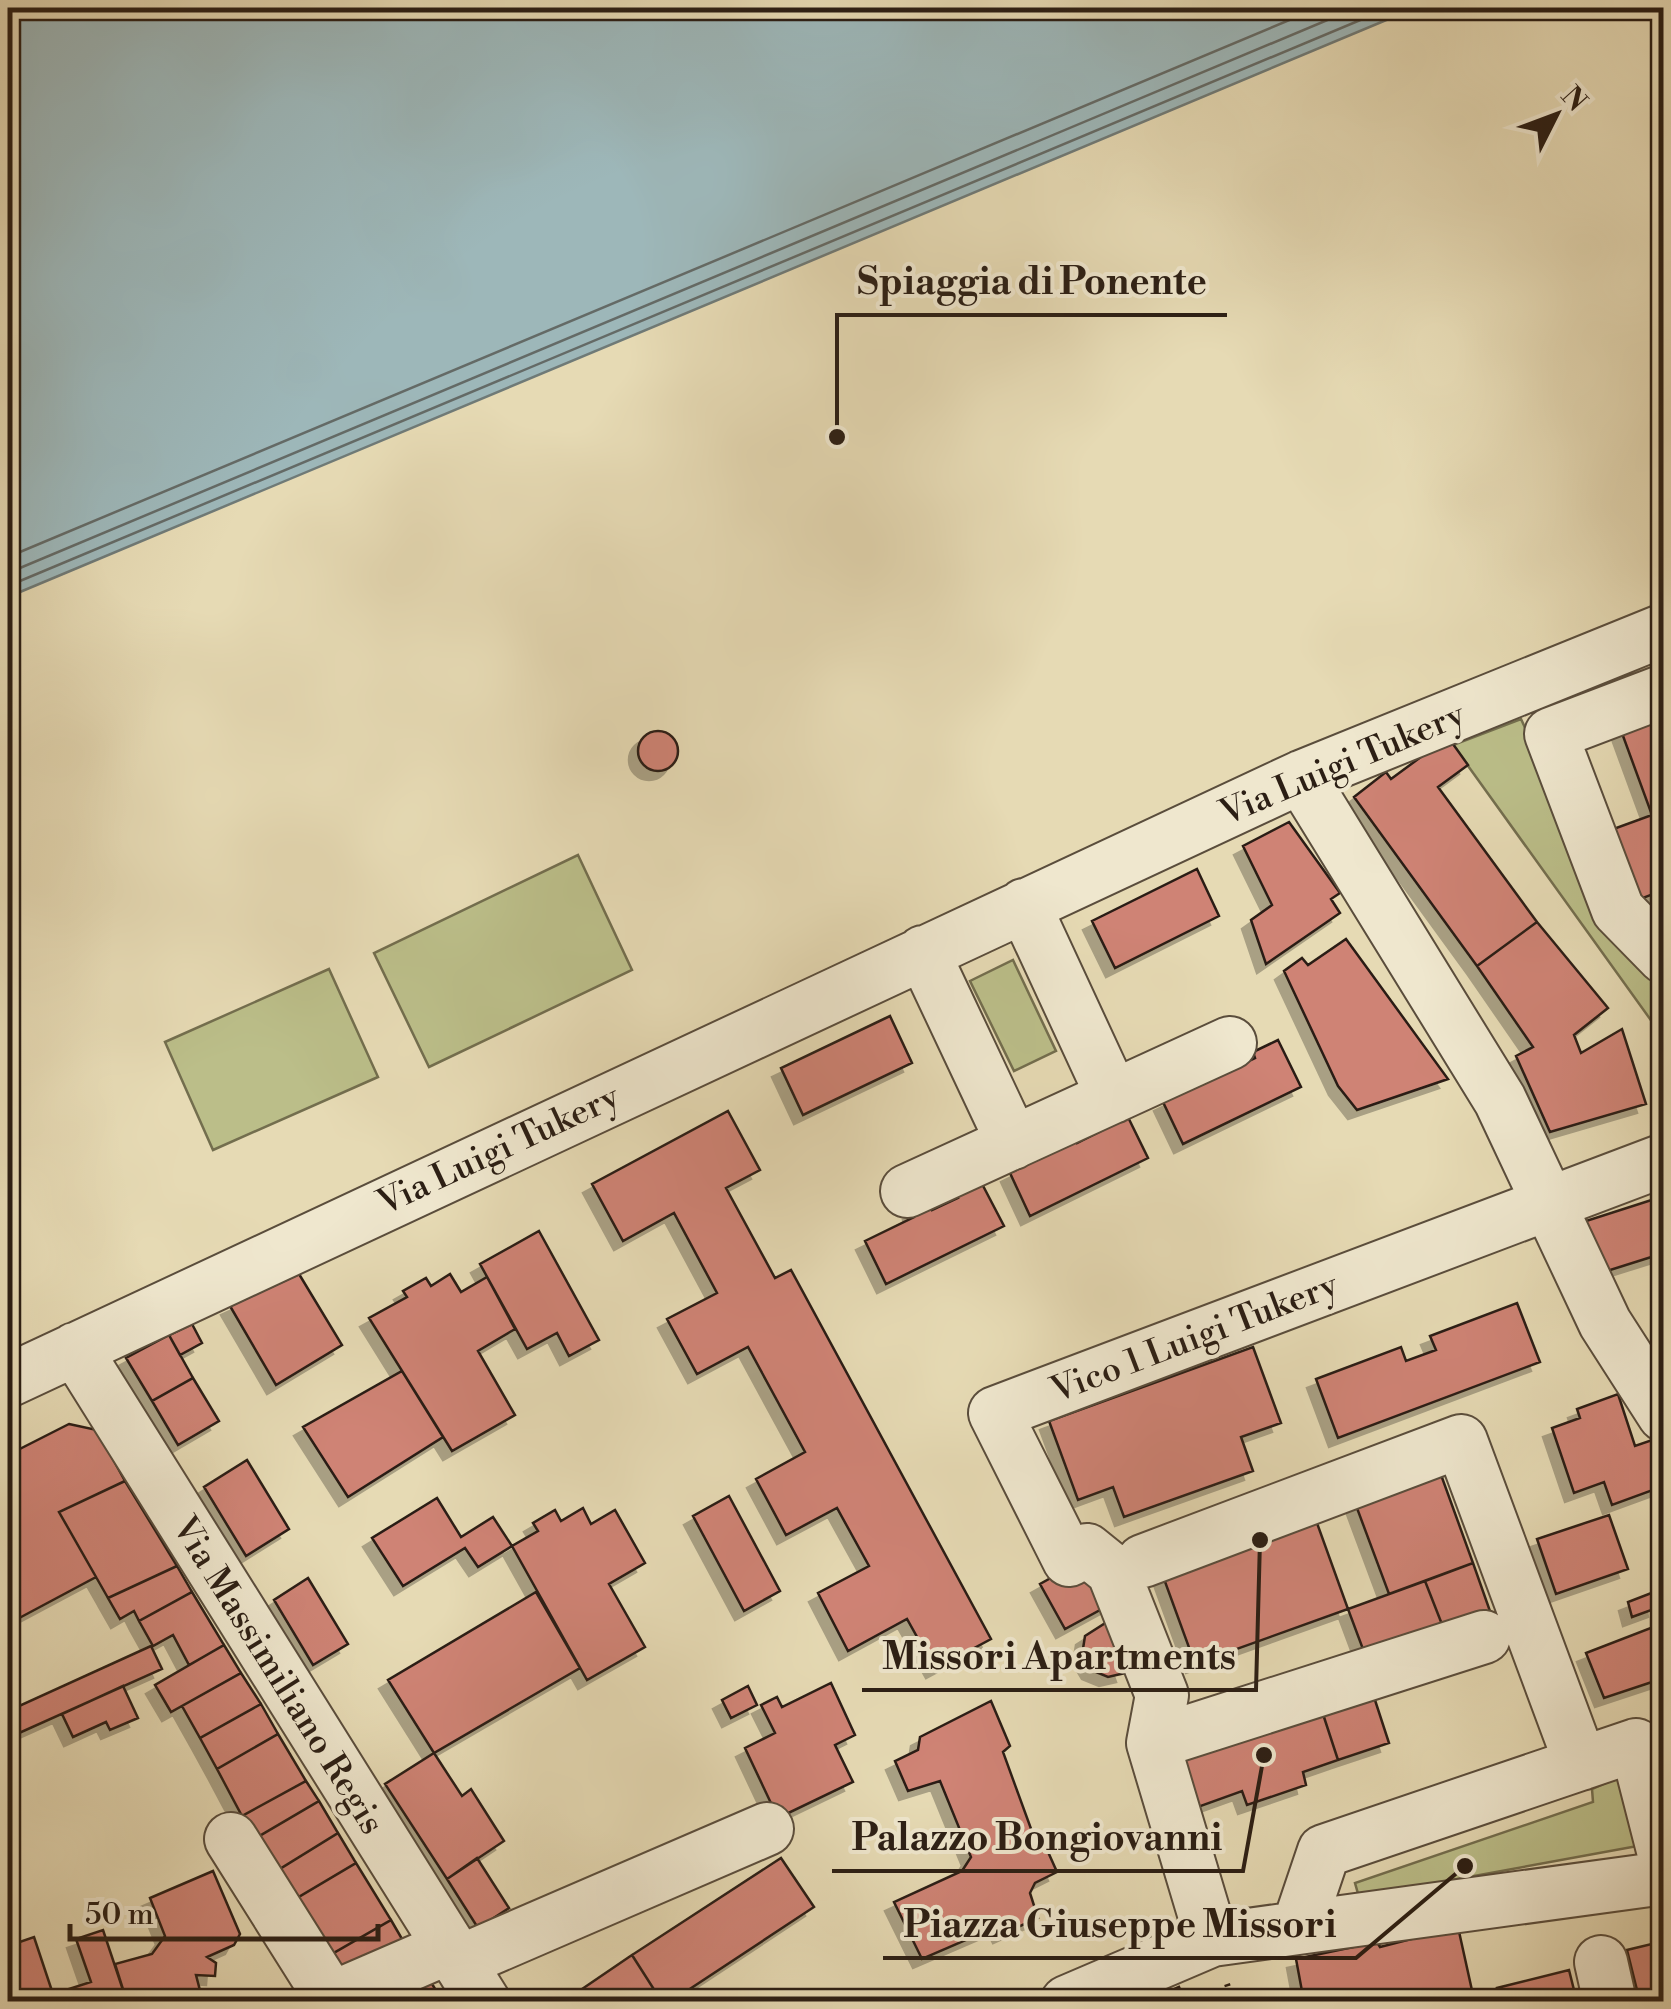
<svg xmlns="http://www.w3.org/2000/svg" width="1671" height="2009" font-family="'Libre Bodoni',serif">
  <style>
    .green { fill: #bbbe89; stroke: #736e4e; stroke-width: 2.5 }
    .water { fill: #9db7b9; stroke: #6f7a77; stroke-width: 2.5 }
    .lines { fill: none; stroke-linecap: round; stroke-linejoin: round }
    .shore { stroke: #646a66; stroke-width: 2.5 }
    .building { fill: #cf8375; stroke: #2b1e14; stroke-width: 2.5; filter: url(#shadow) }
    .minor-casing { stroke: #5a4d3c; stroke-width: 56 }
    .path { stroke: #2b1e14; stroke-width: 6; stroke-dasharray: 2.5 5; stroke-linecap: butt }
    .minor { stroke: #efe7ce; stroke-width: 52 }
    .labels { text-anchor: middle; stroke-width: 8; stroke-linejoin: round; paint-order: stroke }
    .street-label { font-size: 35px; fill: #2b1e14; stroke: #efe7ce }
    .leader { fill: none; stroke: #2b1e14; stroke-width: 4 }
    .callout-dot { fill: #2b1e14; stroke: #efe7ce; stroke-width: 4 }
    .callout-label { font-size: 38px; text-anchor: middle; font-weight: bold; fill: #2b1e14; stroke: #efe7ce; stroke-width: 8; stroke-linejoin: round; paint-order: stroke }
  </style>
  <defs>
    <filter id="shadow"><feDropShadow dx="-9" dy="9" stdDeviation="0" flood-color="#0004"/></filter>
  </defs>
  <rect width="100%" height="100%" fill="#e6dab4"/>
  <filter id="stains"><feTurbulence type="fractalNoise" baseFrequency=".002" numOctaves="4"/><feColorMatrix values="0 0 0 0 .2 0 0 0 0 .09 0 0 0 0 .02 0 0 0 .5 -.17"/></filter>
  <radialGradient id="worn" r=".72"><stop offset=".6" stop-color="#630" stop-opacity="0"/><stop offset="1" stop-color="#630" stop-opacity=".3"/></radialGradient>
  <path class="green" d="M1521,719l102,220 40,36v62l-210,-292z
    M578,855l54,115 -203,97 -55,-114z
    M1013,960l43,91 -42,20 -44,-90z
    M329,969l49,108 -165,73 -48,-108z
    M1626,1774l17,71 -284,52 -4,-14 238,-81 -1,-13z"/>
  <path class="water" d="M8,8h1407l-1407,589z"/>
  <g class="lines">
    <path class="shore" d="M8,557l1310,-549
      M8,573l1348,-565
      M8,586l1381,-578"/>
  </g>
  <path class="building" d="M1664,709v181l-42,16 -25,-71 55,-20 -33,-90z
    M638 751a20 20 0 1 1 40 0a20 20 0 1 1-40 0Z
    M1448,737l20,28 -30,22 99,135 -60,44 -123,-169 32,-25 5,7z
    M1289,822l51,71 -9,6 9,14 -74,51 -15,-44 21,-15 -29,-59z
    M1197,869l22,47 -104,52 -23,-47z
    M1537,922l71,86 -34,27 7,18 41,-24 24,75 -96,28 -34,-76 17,-9 -56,-81z
    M1346,939l102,140 -91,31 -19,-24 -54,-115 18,-13 6,7z
    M890,1016l22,47 -109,52 -22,-47z
    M1278,1040l23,47 -118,57 -20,-42 92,-44 -2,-6z
    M728,1111l32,59 -34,18 49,90 16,-8 200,369 -56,30 -28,-50 -59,32 -30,-58 51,-27 -32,-58 -51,27 -30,-56 49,-27 -57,-105 -51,27 -30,-55 50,-26 -43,-80 -51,28 -31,-57z
    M1125,1111l23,47 -118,58 -20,-43 49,-24 14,-14 4,8 26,-13z
    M980,1180l24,46 -118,58 -21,-43 49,-24 -2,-6 17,-8 3,7 26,-12 -3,-6z
    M1664,1196v57l-57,18 -24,-49z
    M539,1231l60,109 -30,16 -12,-23 -30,16 -47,-85z
    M299,1274l43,71 -66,40 -46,-79z
    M450,1274l11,18 26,-15 28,52 -37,22 37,64 -63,36 -83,-133 38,-21 -4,-6 23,-13 5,8z
    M1517,1303l23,59 -202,76 -22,-59 85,-32 5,14 30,-11 -6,-14z
    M192,1324l10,19 -22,12 -11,-20z
    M169,1335l24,43 -41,23 -26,-43z
    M1253,1347l28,76 -40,14 12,34 -129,46 -11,-30 -35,13 -29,-79z
    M402,1371l41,66 -95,60 -45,-70z
    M193,1378l26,43 -41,24 -26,-44z
    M1618,1394l17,52 23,-8 6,16v32l-52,19 -8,-23 -30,11 -22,-65 28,-10 -3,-9z
    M69,1424l28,6 28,51 -66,31 37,65 -88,47v-169z
    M247,1460l42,69 -43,27 -42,-69z
    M1436,1461l37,102 -84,31 -38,-102z
    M125,1481l52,85 -69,32 -49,-86z
    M729,1496l51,95 -36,20 -51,-95z
    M437,1498l24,39 32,-20 19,29 -34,21 -13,-19 -62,38 -31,-48z
    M583,1508l8,16 24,-14 30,53 -36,21 36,63 -58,33 -75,-134 26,-15 -5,-8 22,-13 6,11z
    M1313,1512l35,97 -153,55 -35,-96z
    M1609,1515l19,54 -72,25 -19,-55z
    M1087,1558l24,46 -46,25 -25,-45z
    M1473,1563l18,51 -46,18 -20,-51z
    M177,1566l15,26 -53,29 -5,-10 -14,8 -12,-21z
    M308,1578l40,66 -35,21 -39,-65z
    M1425,1581l20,51 -78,28 -19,-51z
    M192,1592l32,53 -35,20 -16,-30 -20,11 -14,-25z
    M536,1592l44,76 -146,85 -46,-73z
    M1654,1592l3,16 -25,9 -4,-15z
    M1107,1622l18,51 -17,4 -17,-7 -9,-15 3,-19z
    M1661,1624l3,54 -60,20 -18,-45z
    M224,1645l17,28 -70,39 -16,-27z
    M151,1646l11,23 -154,69v-27z
    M241,1673l20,31 -61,34 -18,-32z
    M831,1683l24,52 -20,10 18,37 -75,36 -33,-70 30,-15 -14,-28 16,-8 5,10z
    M123,1686l15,32 -28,12 -4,-8 -33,15 -11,-23z
    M748,1686l9,19 -26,13 -9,-18z
    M1373,1694l16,49 -51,17 -16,-49z
    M991,1701l19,45 -7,6 31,85 6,-3 17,38 -22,11 -5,10 8,25 -36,16 -4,-8 -76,33 -28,-57 68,-31 9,-14 -31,-76 -32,10 -13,-30 23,-11 2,-13z
    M261,1704l17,30 -61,35 -17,-31z
    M1322,1711l16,49 -35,12 3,13 -59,20 -5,-14 -44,16 -16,-48z
    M278,1734l28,47 -64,35 -25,-47z
    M434,1753l28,43 9,-7 33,52 -57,38 -62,-95z
    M306,1781l13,20 -63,37 -14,-22z
    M319,1801l19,32 -63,39 -19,-34z
    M338,1833l18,30 -64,38 -17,-29z
    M477,1858l32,50 -31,20 -31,-49z
    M781,1858l33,49 -144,95h-8l-30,-47z
    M356,1863l35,57 -66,38 -33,-57z
    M213,1871l27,63 -6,11 -27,12 9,6 -1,13 -19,-1 7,27h-76l-12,-38 37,-10 13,-18 -15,-38z
    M391,1920l18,31 -68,34 -16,-27z
    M1458,1927l15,68 -24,7h-145l-8,-43 81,-17 3,5z
    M103,1930l24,72h-71l-3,-8 38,-12 -15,-43z
    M34,1937l19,57 3,8h-40l-8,-24v-32z
    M1664,1941v61h-24l-13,-52z
    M632,1955l30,47h-99z
    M1569,1970l8,32h-76l-4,-14z
    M426,1974l17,28h-82z
    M1179,1987l7,15h-41z"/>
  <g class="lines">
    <defs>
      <path id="minor" d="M1664,691l-113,43 67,176 46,47
        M1301,777l199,323 105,223 59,92
        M1024,905l89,192
        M923,952l90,191
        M907,1191l323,-148
        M75,1349l409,653
        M8,1381l1293,-604 363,-147
        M1143,1561l318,-120 120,323
        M1153,1743l9,-48 -49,-124 -26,-21 -18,10 -74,-147 669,-253
        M231,1839l100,159
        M1664,1854l-28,-109 -312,106 -26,77 366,-50
        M1212,1940l-59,-197 331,-106
        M459,1962l308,-133
        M1601,1962l9,40
        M323,2002l127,-55
        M1067,2002l145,-62 86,-12"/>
    </defs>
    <use href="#minor" class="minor-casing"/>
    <path class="path" d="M1227,1984l6,18"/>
    <use href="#minor" class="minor"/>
  </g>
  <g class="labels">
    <g class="street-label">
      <text transform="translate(1342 763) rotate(-23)" y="12">Via Luigi Tukery</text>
      <text transform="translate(498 1149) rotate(-25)" y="12">Via Luigi Tukery</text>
      <text transform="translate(1194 1337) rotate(-21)" y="12">Vico 1 Luigi Tukery</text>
      <text transform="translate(279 1675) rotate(58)" y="12">Via Massimiliano Regis</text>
    </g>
  </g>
  <path class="leader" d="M837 437L837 315H1227M1260 1540L1256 1690H862M1264 1755L1243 1871H832M1465 1866L1356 1958H883"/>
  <g class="callout-dot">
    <circle cx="837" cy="437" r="10"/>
    <circle cx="1260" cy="1540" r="10"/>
    <circle cx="1264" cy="1755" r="10"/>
    <circle cx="1465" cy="1866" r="10"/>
  </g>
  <g class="callout-label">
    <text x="1032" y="294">Spiaggia di Ponente</text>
    <text x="1059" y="1669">Missori Apartments</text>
    <text x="1037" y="1850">Palazzo Bongiovanni</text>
    <text x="1120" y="1937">Piazza Giuseppe Missori</text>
  </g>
  <rect width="1671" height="2009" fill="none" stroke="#e6dab4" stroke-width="40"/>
  <rect x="10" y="10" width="1651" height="1989" fill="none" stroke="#2b1e14" stroke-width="5"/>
  <rect x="20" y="20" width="1631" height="1969" fill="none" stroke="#2b1e14" stroke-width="2.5"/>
  <g transform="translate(1556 115) rotate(48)" stroke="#efe7ce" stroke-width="8" paint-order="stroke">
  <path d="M0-8L18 38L0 25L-18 38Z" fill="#2b1e14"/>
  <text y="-15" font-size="28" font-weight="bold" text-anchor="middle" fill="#2b1e14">N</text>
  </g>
  <path d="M70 1924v15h308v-15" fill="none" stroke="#2b1e14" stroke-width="5"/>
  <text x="85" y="1924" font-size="30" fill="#2b1e14" stroke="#efe7ce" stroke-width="8" paint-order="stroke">50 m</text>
  <rect width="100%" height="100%" filter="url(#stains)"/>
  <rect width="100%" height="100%" fill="url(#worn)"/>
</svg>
